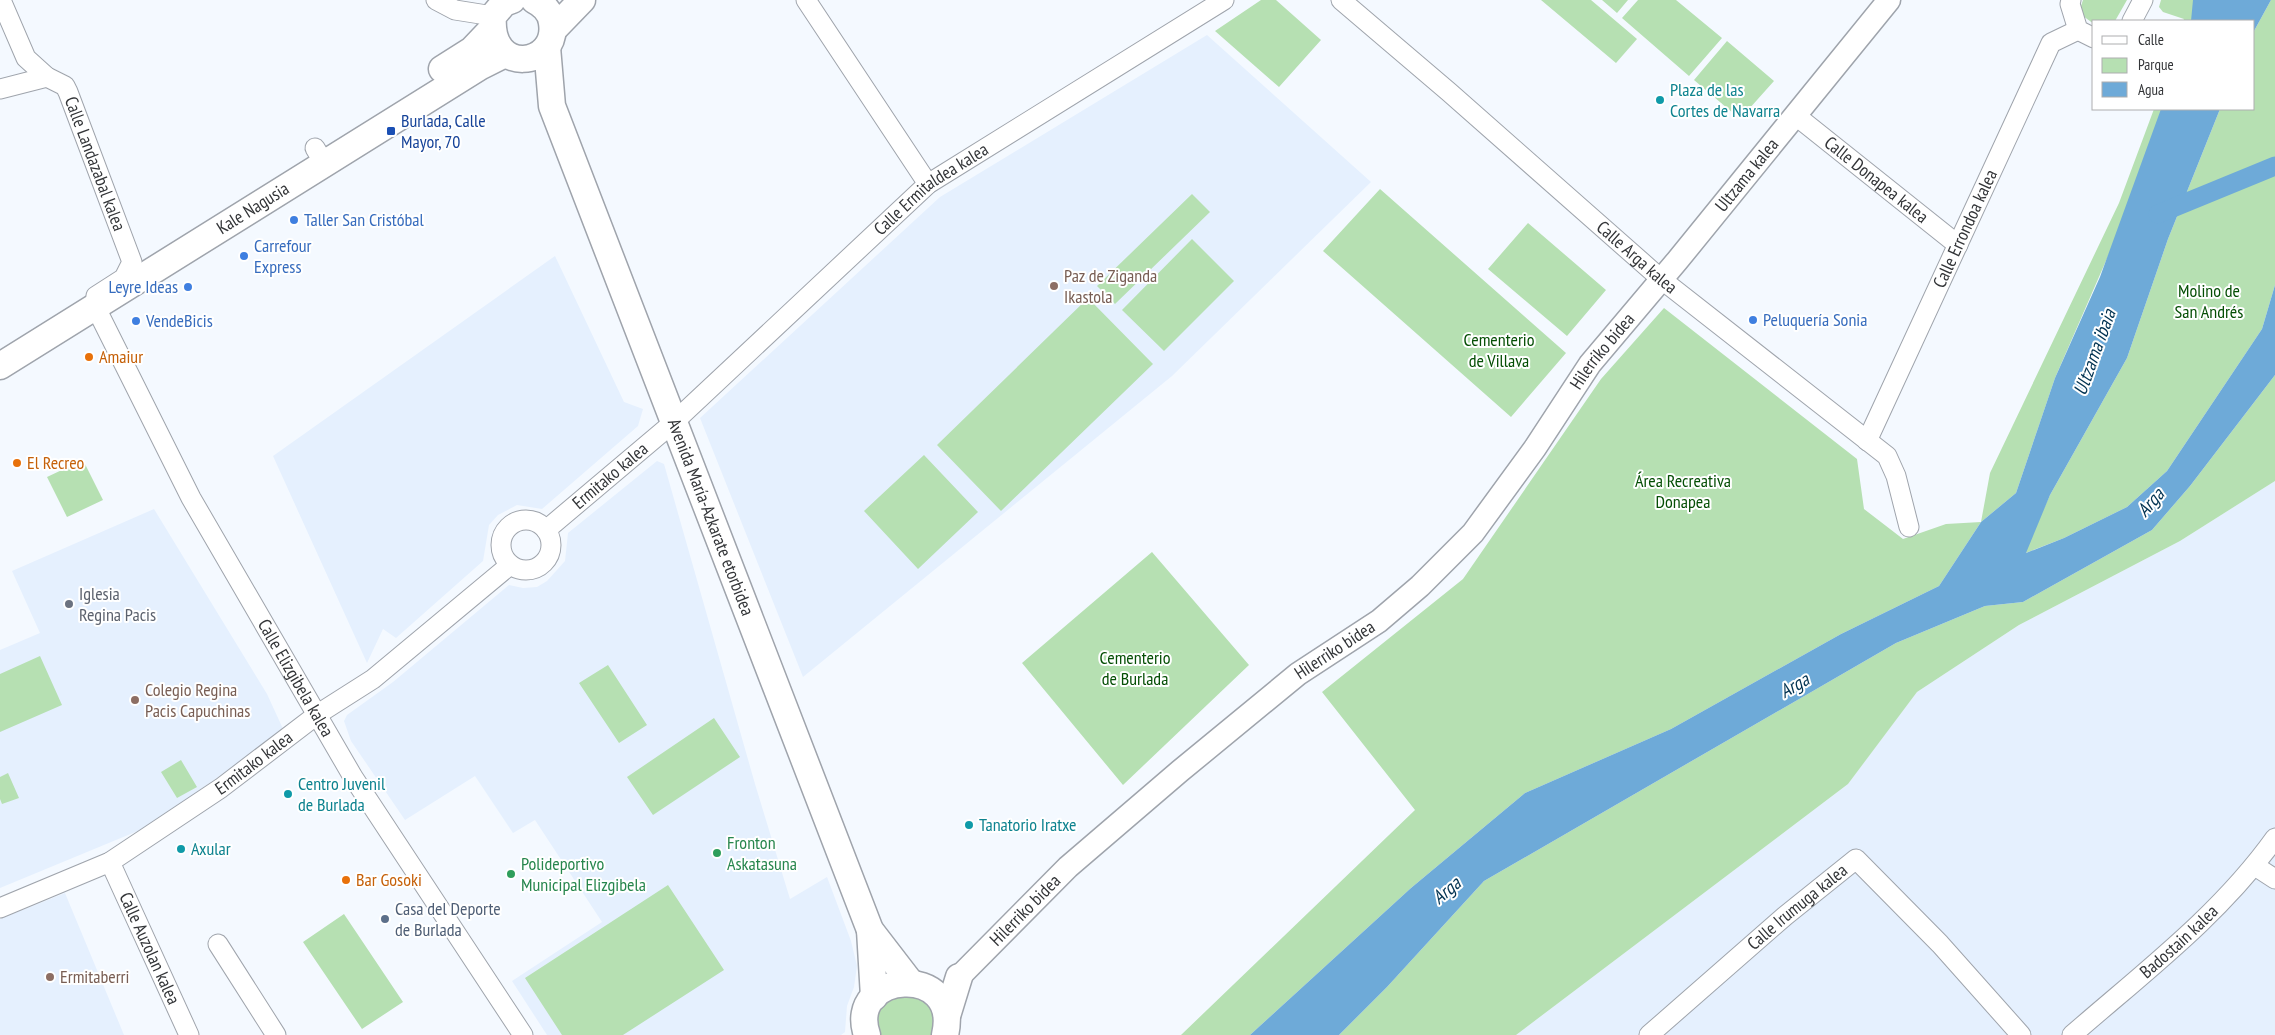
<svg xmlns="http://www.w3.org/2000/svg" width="2275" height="1035" font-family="'PT Sans Narrow',sans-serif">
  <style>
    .built { fill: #e5f0fe }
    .green { fill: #b6e0b2 }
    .water { fill: #6eaad8 }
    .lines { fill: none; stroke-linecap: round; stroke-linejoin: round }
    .canal { stroke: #6eaad8; stroke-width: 19 }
    .minor-casing { stroke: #9fa4ac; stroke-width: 21 }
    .tertiary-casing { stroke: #9fa4ac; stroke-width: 25 }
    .secondary-casing { stroke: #9fa4ac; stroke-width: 29 }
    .minor { stroke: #fff; stroke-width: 19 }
    .tertiary { stroke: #fff; stroke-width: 22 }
    .secondary { stroke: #fff; stroke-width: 26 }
    .culture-dot { fill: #0f9aa8; stroke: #fff; stroke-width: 2 }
    .transit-dot { fill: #1a4fb4; stroke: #fff; stroke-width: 2 }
    .shop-dot { fill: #3f7fe0; stroke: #fff; stroke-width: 2 }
    .education-dot { fill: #8d6e63; stroke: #fff; stroke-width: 2 }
    .food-dot { fill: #e8710a; stroke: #fff; stroke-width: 2 }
    .worship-dot { fill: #6b7280; stroke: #fff; stroke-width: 2 }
    .leisure-dot { fill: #2e9e5b; stroke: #fff; stroke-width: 2 }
    .service-dot { fill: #5c6f8a; stroke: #fff; stroke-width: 2 }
    .labels { text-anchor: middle; stroke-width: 4; stroke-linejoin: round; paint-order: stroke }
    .culture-label { font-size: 18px; fill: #0d838f; stroke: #fff; text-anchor: start }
    .transit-label { font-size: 18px; fill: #164399; stroke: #fff; text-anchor: start }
    .street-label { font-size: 18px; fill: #333538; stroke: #fff }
    .shop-label { font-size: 18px; fill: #366cbe; stroke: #fff; text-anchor: start }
    .education-label { font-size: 18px; fill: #785e54; stroke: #fff; text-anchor: start }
    .park-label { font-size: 18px; fill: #044e04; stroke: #fff }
    .food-label { font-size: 18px; fill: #c56008; stroke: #fff; text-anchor: start }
    .worship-label { font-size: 18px; fill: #5b616d; stroke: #fff; text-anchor: start }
    .leisure-label { font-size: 18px; fill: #27864d; stroke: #fff; text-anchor: start }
    .service-label { font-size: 18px; fill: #4e5e75; stroke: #fff; text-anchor: start }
    .water-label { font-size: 19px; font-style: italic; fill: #013251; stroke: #fff }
  </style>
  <rect width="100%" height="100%" fill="#f4f9ff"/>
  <path class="built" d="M1207,35l164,147 -199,194 -369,301 -103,-259 240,-221z
    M555,256l69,146 19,7 -5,17 -96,83 -25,-4 -19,10 -9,10 -6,36 -87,77 -13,-9 -16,34 -94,-207z
    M657,461l7,3 91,320 35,115 37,-22 24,64 6,25 -3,21 -7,19 -2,26 -4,3h-294l-35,-54 90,-59 -67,-102 -22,13 -38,-57 -70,44 -54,-79 -7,-20 3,-6 46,-33 116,-97 14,3 14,-1 10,-6 18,-20 3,-28z
    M2275,481v554h-759l332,-251 69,-92 102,-67 161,-84z
    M154,509l113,185 17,37 -139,97 -145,60v-238l40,-17 -28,-62z
    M65,893l59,142h-124v-116z"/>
  <path class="green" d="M1261,0h15l45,40 -42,47 -64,-56z
    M1541,0h50l46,39 -21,24z
    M1602,0h26l-11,13z
    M1638,0h38l46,38 -33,38 -67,-58z
    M2083,0h44l-12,21h-21v3l-11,-8 -3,-7z
    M2161,0h46l-2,21h-22l1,-2 -21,-7 -4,-5z
    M2271,0h4v285l-13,44 -95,142 -40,36 -63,31 -41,16 27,-59 77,-137 41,-119 52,-130h34v-78z
    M1727,41l47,40 -34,38 -46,-39z
    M2154,109h18l-117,269 -39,115 -35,29 -42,64 -98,48 -170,95 -146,64 -114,95 -161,147h-69l234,-225 -93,-118 141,-113 138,-200 63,-71 193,151 7,50 39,30 43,-15 35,-2 9,-49 129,-270z
    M1380,189l186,164 -55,64 -188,-166z
    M1192,194l18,18 -95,92 -18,-18z
    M1528,223l78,67 -39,46 -79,-67z
    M1192,239l42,42 -70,70 -42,-41z
    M1088,298l65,66 -152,147 -64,-66z
    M2275,375v106l-95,60 -161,84 -102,67 -69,92 -332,251h-177l48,-48 97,-106 412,-238 89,-37 38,-4 129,-72 38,-44z
    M924,455l54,57 -60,57 -54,-58z
    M83,460l20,40 -36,17 -20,-40z
    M1152,552l97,113 -126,120 -101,-122z
    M40,656l22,49 -62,27v-58z
    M608,665l39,60 -28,18 -40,-60z
    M714,718l26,39 -87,58 -26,-38z
    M181,760l16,27 -20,11 -16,-26z
    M8,773l11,25 -17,6 -2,-5v-22z
    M668,885l56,85 -101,65h-61l-37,-57z
    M344,914l59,88 -41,27 -59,-87z
    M908,991l24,16 2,28h-57l-2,-4 6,-29z"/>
  <path class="water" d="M2193,0h78l-17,31v-10h-63z
    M2161,109h59l-52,130 -41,119 -77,137 -24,58 38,-15 63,-31 40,-36 95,-142 13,-44v90l-85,111 -38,44 -129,72 -38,4 -89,37 -412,238 -97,106 -48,48h-89l161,-147 114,-95 146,-64 170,-95 98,-48 42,-64 35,-29 39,-115 45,-101z"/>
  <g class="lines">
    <path class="canal" d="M2158,214l117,-48"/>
    <defs>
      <g id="minor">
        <path id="s1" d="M1,0l25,58 21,19 18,9 3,6 64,170 -8,16 -28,18 -1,10 96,192 162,279 170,258"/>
        <path d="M436,0l19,10 38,6"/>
        <path d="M806,0l122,184"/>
        <path id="s2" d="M1341,0l108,92 212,187 226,177 9,20 13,51"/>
        <path d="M2071,0l-1,4 8,26 16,8"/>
        <path d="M2132,21l11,-21"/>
        <path d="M0,89l47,-12"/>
        <path id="s3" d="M1795,115l163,130"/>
        <path d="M315,148l9,15"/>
        <path id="s4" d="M1867,441l184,-398 27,-13"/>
        <circle cx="526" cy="545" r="25"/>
        <path id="s5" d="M546,530l128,-108 254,-238 296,-184"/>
        <path id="s6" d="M110,862l79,173"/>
        <path d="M2255,866l20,13"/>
        <path id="s7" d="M0,908l110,-46 111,-74 97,-74 55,-35 137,-114"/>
        <path d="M218,944l58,91"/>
        <path id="s8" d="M1649,1035l136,-119 71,-57 84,85 81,91"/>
        <path id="s9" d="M2072,1035c71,-62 148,-120 203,-197"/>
      </g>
      <g id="tertiary">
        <path id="s10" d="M959,977l109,-110 112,-96 118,-97 81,-53 41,-35 53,-53 62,-85 55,-84 87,-103 212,-261"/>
      </g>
      <g id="secondary">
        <path d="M512,0l-8,3 -11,13c-5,61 66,51 59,7 -1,-11 -8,-18 -18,-23"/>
        <path d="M553,30l29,-30"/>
        <path id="s11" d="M547,47l5,59 301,780 17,44 40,52"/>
        <path d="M442,69l30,-19 20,-21"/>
        <path id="s12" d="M0,366l481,-300 24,-12"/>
        <path d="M870,930l4,67"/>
        <path d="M947,1016l12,-39"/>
        <path d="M867,1035c-22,-64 95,-73 78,0"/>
      </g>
    </defs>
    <use href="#minor" class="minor-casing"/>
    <use href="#tertiary" class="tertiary-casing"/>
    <use href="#secondary" class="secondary-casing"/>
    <use href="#minor" class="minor"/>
    <use href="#tertiary" class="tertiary"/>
    <use href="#secondary" class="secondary"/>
  </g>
  <g class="culture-dot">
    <circle cx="1660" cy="100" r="5"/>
    <circle cx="288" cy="794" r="5"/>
    <circle cx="969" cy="825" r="5"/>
    <circle cx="181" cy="849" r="5"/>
  </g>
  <rect class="transit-dot" x="386" y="126" width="10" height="10" rx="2.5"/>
  <g class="shop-dot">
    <circle cx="294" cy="220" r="5"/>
    <circle cx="244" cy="256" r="5"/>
    <circle cx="188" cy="287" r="5"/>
    <circle cx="1753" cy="320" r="5"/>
    <circle cx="136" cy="321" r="5"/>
  </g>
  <g class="education-dot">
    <circle cx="1054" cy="286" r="5"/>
    <circle cx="135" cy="700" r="5"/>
    <circle cx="50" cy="977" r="5"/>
  </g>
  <g class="food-dot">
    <circle cx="89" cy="357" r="5"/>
    <circle cx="17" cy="463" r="5"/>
    <circle cx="346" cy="880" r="5"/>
  </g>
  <circle class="worship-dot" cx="69" cy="604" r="5"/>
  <g class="leisure-dot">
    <circle cx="717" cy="853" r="5"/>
    <circle cx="511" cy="874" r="5"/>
  </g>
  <circle class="service-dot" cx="385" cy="919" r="5"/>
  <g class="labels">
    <g class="culture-label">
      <text x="1670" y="96">Plaza de las<tspan x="1670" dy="21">Cortes de Navarra</tspan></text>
      <text x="298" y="790">Centro Juvenil<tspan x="298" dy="21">de Burlada</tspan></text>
      <text x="979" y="831">Tanatorio Iratxe</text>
      <text x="191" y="855">Axular</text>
    </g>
    <g class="transit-label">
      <text x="401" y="127">Burlada, Calle<tspan x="401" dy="21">Mayor, 70</tspan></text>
    </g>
    <g class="street-label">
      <text dy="6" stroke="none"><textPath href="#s1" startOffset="195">Calle Landazabal kalea</textPath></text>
      <text dy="6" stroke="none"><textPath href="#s10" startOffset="1132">Ultzama kalea</textPath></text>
      <text dy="6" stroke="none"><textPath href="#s3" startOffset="104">Calle Donapea kalea</textPath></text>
      <text dy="6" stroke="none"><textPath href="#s5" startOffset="515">Calle Ermitaldea kalea</textPath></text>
      <text dy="6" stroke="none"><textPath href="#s12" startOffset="298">Kale Nagusia</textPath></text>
      <text dy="6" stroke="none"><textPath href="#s4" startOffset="234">Calle Errondoa kalea</textPath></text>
      <text dy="6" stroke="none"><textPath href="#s2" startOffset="392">Calle Arga kalea</textPath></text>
      <text dy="6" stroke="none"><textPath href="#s10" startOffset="904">Hilerriko bidea</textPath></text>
      <text dy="6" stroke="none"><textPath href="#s5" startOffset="84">Ermitako kalea</textPath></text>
      <text dy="6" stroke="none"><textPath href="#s11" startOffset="500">Avenida María-Azkarate etorbidea</textPath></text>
      <text dy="6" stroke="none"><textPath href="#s10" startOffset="499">Hilerriko bidea</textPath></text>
      <text dy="6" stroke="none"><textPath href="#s1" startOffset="784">Calle Elizgibela kalea</textPath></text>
      <text dy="6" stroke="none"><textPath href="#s7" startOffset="294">Ermitako kalea</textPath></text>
      <text dy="6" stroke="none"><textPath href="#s8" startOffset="196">Calle Irumuga kalea</textPath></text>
      <text dy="6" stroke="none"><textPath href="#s10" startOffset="94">Hilerriko bidea</textPath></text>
      <text dy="6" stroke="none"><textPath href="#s9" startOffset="142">Badostain kalea</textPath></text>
      <text dy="6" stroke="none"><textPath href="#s6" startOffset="95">Calle Auzolan kalea</textPath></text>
    </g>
    <g class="shop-label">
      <text x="304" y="226">Taller San Cristóbal</text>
      <text x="254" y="252">Carrefour<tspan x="254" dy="21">Express</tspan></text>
      <text x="178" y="293" text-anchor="end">Leyre Ideas</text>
      <text x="1763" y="326">Peluquería Sonia</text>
      <text x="146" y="327">VendeBicis</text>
    </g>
    <g class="education-label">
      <text x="1064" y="282">Paz de Ziganda<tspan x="1064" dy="21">Ikastola</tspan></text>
      <text x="145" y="696">Colegio Regina<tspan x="145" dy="21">Pacis Capuchinas</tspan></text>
      <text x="60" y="983">Ermitaberri</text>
    </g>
    <g class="park-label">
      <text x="2209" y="297">Molino de<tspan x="2209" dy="21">San Andrés</tspan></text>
      <text x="1499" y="346">Cementerio<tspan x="1499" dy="21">de Villava</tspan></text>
      <text x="1683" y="487">Área Recreativa<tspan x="1683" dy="21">Donapea</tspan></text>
      <text x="1135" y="664">Cementerio<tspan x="1135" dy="21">de Burlada</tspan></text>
    </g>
    <g class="food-label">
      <text x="99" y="363">Amaiur</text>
      <text x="27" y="469">El Recreo</text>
      <text x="356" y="886">Bar Gosoki</text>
    </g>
    <g class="worship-label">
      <text x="79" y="600">Iglesia<tspan x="79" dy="21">Regina Pacis</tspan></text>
    </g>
    <g class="leisure-label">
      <text x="727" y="849">Fronton<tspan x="727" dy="21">Askatasuna</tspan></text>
      <text x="521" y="870">Polideportivo<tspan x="521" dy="21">Municipal Elizgibela</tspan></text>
    </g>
    <g class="service-label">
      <text x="395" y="915">Casa del Deporte<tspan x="395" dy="21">de Burlada</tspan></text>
    </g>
    <g class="water-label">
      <text transform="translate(2094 352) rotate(-70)" y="7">Ultzama ibaia</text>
      <text transform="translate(2150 502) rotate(-49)" y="7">Arga</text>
      <text transform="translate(1794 685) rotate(-30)" y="7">Arga</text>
      <text transform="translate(1446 890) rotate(-40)" y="7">Arga</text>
    </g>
  </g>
  <rect x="2092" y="20" width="162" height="90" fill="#ffffff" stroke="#adaeaf"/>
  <rect x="2102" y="36" width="25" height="8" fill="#ffffff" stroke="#adaeaf"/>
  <text x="2138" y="45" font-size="15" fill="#333538">Calle</text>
  <rect x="2102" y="58" width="25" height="15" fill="#b6e0b2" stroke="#adaeaf"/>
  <text x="2138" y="70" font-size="15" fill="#333538">Parque</text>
  <rect x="2102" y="82" width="25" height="15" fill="#6eaad8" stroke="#adaeaf"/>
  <text x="2138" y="95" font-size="15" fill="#333538">Agua</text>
</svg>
